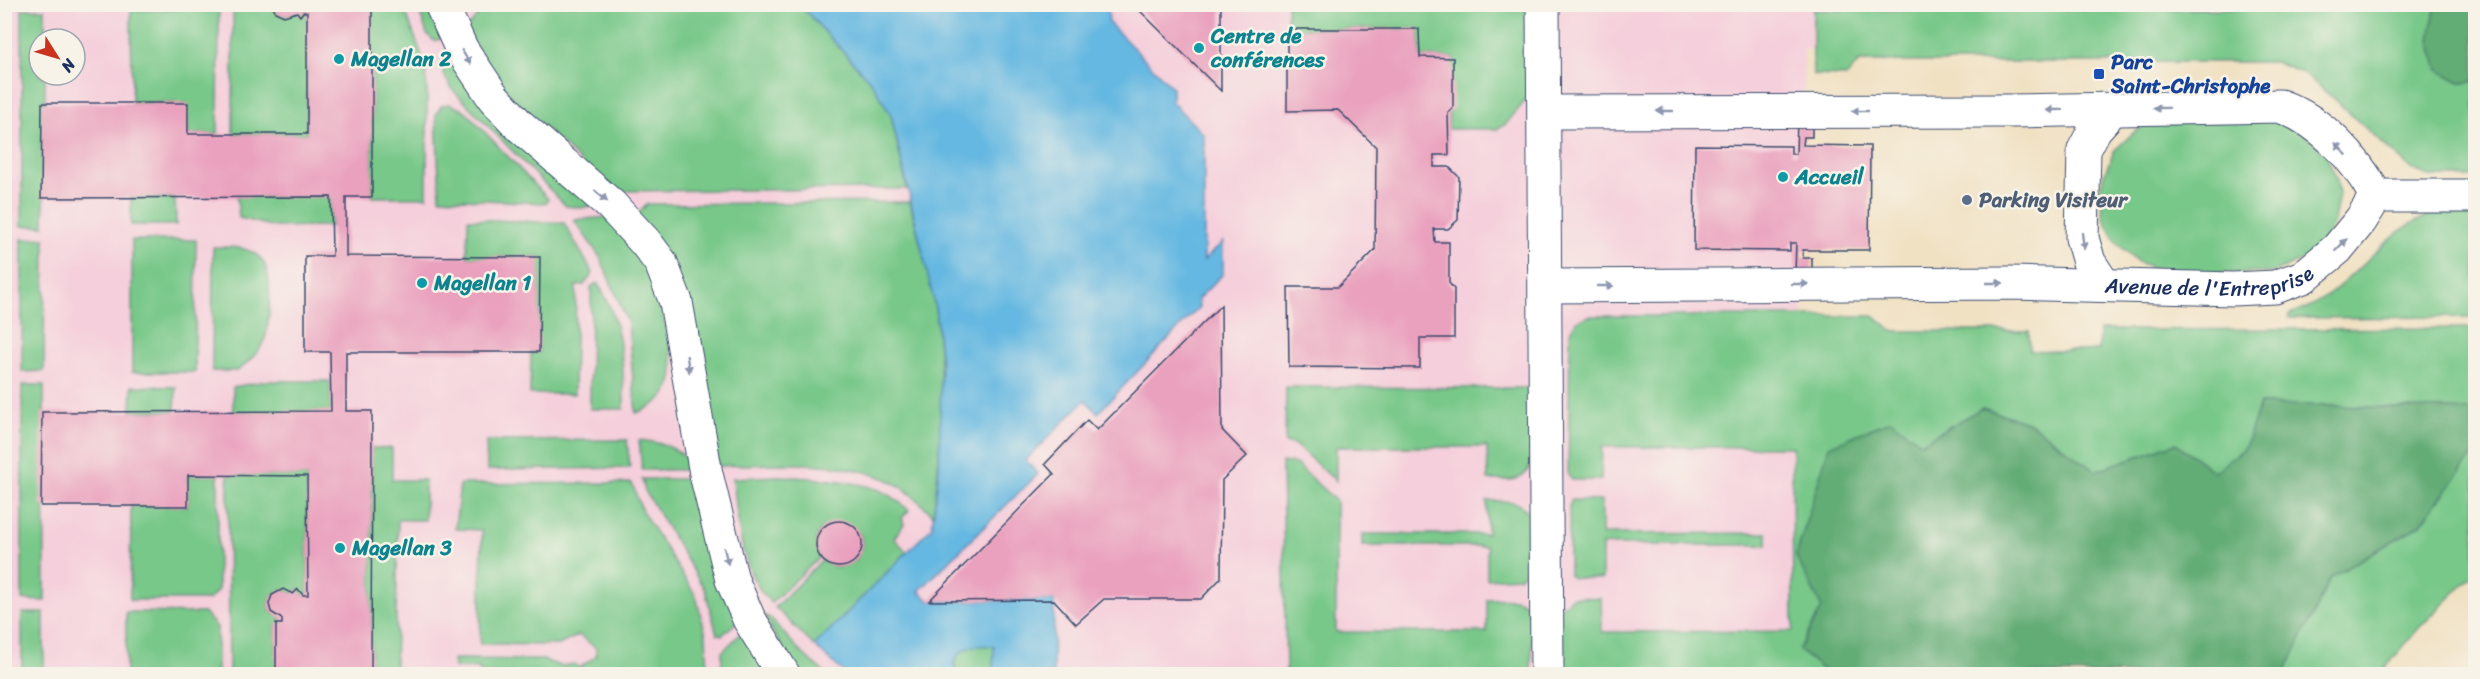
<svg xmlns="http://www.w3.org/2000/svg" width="2480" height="679" font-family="Sriracha,sans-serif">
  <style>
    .built { fill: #f5cfdb; fill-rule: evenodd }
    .green { fill: #78c889; stroke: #4a7c74; stroke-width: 1.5 }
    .forest { fill: #62ac75; stroke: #3e6e6a; stroke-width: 1.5 }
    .water { fill: #65b8e1; stroke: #4074a0; stroke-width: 1.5 }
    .building { fill: #eaa1be }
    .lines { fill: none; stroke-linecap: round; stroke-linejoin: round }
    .minor-casing { stroke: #3b4a6d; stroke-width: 35 }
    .minor { stroke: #fff; stroke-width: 33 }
    .oneway { fill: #8d97ae }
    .culture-dot { fill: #0f9aa8; stroke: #f7f3e8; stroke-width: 2 }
    .transit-dot { fill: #1a4fb4; stroke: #f7f3e8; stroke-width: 2 }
    .service-dot { fill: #5c6f8a; stroke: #f7f3e8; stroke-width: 2 }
    .labels { text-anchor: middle; stroke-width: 5; stroke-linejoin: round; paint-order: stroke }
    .culture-label { font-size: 21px; font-weight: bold; fill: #0d838f; stroke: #f7f3e8; text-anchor: start }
    .transit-label { font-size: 21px; font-weight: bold; fill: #164399; stroke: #f7f3e8; text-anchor: start }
    .service-label { font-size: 21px; font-weight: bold; fill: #4e5e75; stroke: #f7f3e8; text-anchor: start }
    .street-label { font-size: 21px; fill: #1b2f5e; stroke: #f7f3e8 }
  </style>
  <rect width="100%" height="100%" fill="#f7f3e8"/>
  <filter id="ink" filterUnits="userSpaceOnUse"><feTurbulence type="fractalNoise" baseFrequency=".0167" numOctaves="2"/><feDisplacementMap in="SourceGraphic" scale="12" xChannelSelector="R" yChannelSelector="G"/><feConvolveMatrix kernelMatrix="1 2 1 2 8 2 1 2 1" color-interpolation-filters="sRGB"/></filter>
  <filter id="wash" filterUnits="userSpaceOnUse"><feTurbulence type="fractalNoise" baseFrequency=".008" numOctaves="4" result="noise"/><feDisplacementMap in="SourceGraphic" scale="24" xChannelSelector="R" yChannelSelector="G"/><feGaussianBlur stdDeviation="1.35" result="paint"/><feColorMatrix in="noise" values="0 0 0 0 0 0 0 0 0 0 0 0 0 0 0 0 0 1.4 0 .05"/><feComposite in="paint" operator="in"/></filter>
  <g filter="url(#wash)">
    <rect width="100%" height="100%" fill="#f1e1c3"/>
    <path class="built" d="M4,5h2471l-234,45 -437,-1 -1,310h672v153l-165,162h-2305zM39,39h36v36h-36z"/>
    <path class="green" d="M233,5h40l2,7 9,4 13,-4 4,4 2,-4h4v122h-74z
      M372,5h31l22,59 2,26v107h-55z
      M417,5h15l9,34 -7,2 -7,-7z
      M487,5h313l72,78 19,32 16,74 -296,2 -108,-103 -38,-58z
      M1287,5h239l4,90 -24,29 -9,5h-49l5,-71 -33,-1 -1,-28h-132z
      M2435,8l-4,32 31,43 13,-2v96h-43l-21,-8 -94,-85 -17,-12 -26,-10h-415l-12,14 -34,-1v-65z
      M22,9h23v30h-6v36h6l-1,151h-22z
      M219,9l-1,125h-30l-1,-31 -55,-1 -1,-92z
      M446,51l149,154 -14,3 -15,-2 -113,-116c-9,-13 -15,-24 -7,-39z
      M449,104l15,6 84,89 -2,4 -106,-5 -4,-83 5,-9z
      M2269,119l27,7 30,28 11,26 2,14 -5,27 -5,13 -18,22 -38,17 -110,-1 -25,-10 -21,-19 -13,-24 -4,-28 3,-14 11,-26 20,-19 12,-7z
      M237,197h94v29l-56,1 -36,-9z
      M131,198h44l1,27h-45z
      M910,202c8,36 20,72 25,107 9,69 7,137 -2,206 -11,-10 -22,-23 -35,-30 -50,-28 -124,-21 -180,-19l-82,-250 11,-12z
      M2436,214h39v103l-186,1v-4c62,-16 91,-88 147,-100z
      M608,217c12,14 39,42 47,57 6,12 7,31 9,45 9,41 23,77 -28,94l-8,-90 -28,-66 -26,-37z
      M468,219l96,4 29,50 -9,12 -8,1 -2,108h-44l1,-41 8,-1v-95h-72z
      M45,238l-1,133 -22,1v-133z
      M132,240h64l-1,132h-63z
      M213,247c17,0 35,-2 48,12 13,13 9,70 2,85 -6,11 -17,20 -26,27h-25z
      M597,283c25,36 27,84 27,126h-34l1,-122z
      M1589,316h286l17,15h137l1,20h69v-21l376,-2v82l-215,-6 -15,44 -31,24 -38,-29 -81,28 -65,-48 -48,-15 -61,35 -125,113 26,52 -23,42 29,24h-271l2,-64 13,-13 29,1 1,34 191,-1 -1,-184h-190l-1,33h-29l-4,-5 2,-143 6,-11z
      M266,381h64l1,30 -98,1v-25z
      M22,385h22l1,216 -23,-1z
      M132,386l44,1 -1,24h-44z
      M1286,387l244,1 1,76c-7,20 -25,16 -43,16l-1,-33h-151v34l-42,-37 -9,-1z
      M627,440l3,28 -143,2 -1,-29z
      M639,440c20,2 47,8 53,30h-50z
      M372,448h20v32h33v40h-27l-3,154h-24z
      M2475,452v121l-56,55 -39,46h-96l47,-97 89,-52z
      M1282,462l14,2 40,37v131h151v-33c10,0 25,-2 34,2 16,9 10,57 10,73h-245z
      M188,475h30v115l-9,10h-79l1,-94h57z
      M228,475l79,1 1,119h-5l-5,-6 -5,5 -10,-5 -11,6 -3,9 2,8 11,7v5l-6,1v49h-47z
      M778,476c30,2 82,4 108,17 8,4 15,11 23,17l-7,8 2,6 -10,14 13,14 -93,94 -39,-39 47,-47c11,10 23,8 34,0 29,-47 -59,-50 -36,-3l-49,46c-32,-32 -33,-83 -38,-125z
      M642,479h56l41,141 -17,15 -5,-1 -12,-44 -60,-99z
      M632,483l10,28 54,85 10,39 2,39h-228v-6h-26l-1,-9 91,1 16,6 15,-2 4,4 17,-12v-8l-17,-13 -20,10 -79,-1 2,-114 -27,-1 5,-45z
      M1572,500l30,1v33l165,-1v12h-165v34l-29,-1 -4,-3v-69z
      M1487,501c18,0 35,-3 44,17 -1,19 5,46 -12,59l-32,2v-33h-125v-12h125z
      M126,612l78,1 13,14v47h-91z
      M22,613h22v61h-22z
      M763,615l7,3 31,34 25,22h-29z
      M745,629l28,45h-52l1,-22z
      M970,645l24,1 -1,28h-36c-6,-12 1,-22 13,-29z
      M1082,671l130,3h-130z"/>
    <path class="forest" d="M2444,5h31v76l-13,2 -24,-13 -8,-30 5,-32z
      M2260,404l215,6v42l-55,73 -89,52 -47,97h-456l-29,-24 23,-42 -26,-52 33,-110 62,-26 30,23 61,-35 48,15 65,48 81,-28 38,29 31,-24z"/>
    <path class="water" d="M800,5h303l5,5 1,13 63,64v15l32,33v125l19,-18v32l-25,25 1,8 -101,106 -13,-13 -59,60 12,14 -119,117 11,10 124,-1 -1,74h-60l1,-28c-18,-1 -33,-2 -40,18l3,10h-111l-32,-28 118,-119 7,-59 2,-106 -6,-55 -44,-192 -19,-32z"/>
    <g id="blocks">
      <path class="building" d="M273,4h99v193h-26v59l194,1 -1,95h-193v59h26l-1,263h-95v-50h6v-5l-11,-7 -2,-8 3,-9 11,-6 10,5 5,-5 5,6h5l-1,-119 -119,-1v31h-147l1,-94 289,-1 -1,-59h-25v-96h27l-1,-59 -290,1 1,-95h146v31h119v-122h-4l-3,4 -3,-4 -13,4 -9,-4z
        M1133,4h88v87z
        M1287,29h132l1,28 33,1v50l-5,5 1,42h-15v12h15l10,10 -1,43 -10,9h-14l1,13h14v41l5,6v49h-34v30l-131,-1 -1,-80h50l37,-37 1,-103 -38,-37 -51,1z
        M1797,119h15v18h-8l-1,8 67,1 -1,104h-66v8h9v16h-17l1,-31h-6v8l-96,-1 1,-105 96,1v8h5z
        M1221,305l1,125 25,26 -25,24 -1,98 -20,21h-97l-28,25 -22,-24 -125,1 125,-127 -9,-10 42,-44 10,10z
        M816 544a23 23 0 1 1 46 0a23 23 0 1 1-46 0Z"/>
    </g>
  </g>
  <g filter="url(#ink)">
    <use href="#blocks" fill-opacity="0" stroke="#3b4a6d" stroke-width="1.5"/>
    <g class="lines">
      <defs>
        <g id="minor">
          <path d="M441,4l21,46 32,48 25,27 92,80 35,38 15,20 15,39 30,172 26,106 17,39 34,55"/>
          <path d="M1543,4l4,670"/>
          <path d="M1545,112l468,-1 267,-5c41,15 75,51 96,90"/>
          <path d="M2376,196h100"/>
          <path d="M2104,285l-15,-23 -7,-24 2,-88 11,-21 18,-20"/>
          <path id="s1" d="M1546,286l464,-3 223,6 42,-2 28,-10 34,-28 24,-29 15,-24"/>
        </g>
      </defs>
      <use href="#minor" class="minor-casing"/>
      <use href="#minor" class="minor"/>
    </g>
    <defs><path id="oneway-solid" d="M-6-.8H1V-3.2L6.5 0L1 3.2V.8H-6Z" transform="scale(1.5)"/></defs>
    <g class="oneway">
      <use href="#oneway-solid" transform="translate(466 57) rotate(58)"/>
      <use href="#oneway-solid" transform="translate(2161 108) rotate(179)"/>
      <use href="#oneway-solid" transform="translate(2055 110) rotate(179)"/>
      <use href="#oneway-solid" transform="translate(1665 111) rotate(180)"/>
      <use href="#oneway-solid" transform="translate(1860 111) rotate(180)"/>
      <use href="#oneway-solid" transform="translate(2341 149) rotate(-134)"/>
      <use href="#oneway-solid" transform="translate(601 196) rotate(41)"/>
      <use href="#oneway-solid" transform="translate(2083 241) rotate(83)"/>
      <use href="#oneway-solid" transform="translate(2341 245) rotate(-46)"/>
      <use href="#oneway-solid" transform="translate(1995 283)"/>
      <use href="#oneway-solid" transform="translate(1800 284)"/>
      <use href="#oneway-solid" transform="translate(1605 286)"/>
      <use href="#oneway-solid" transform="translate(688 364) rotate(81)"/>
      <use href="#oneway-solid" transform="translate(726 556) rotate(76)"/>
    </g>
  </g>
  <g class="culture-dot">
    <circle cx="1199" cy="48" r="6"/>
    <circle cx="339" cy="59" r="6"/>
    <circle cx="1783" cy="177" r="6"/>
    <circle cx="422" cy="283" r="6"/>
    <circle cx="340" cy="548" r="6"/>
  </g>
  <rect class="transit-dot" x="2093" y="68" width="12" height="12" rx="3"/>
  <circle class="service-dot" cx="1967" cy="200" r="6"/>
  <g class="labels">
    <g class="culture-label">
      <text x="1211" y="43">Centre de<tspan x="1211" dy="24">conférences</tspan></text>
      <text x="351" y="66">Magellan 2</text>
      <text x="1795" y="184">Accueil</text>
      <text x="434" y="290">Magellan 1</text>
      <text x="352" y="555">Magellan 3</text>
    </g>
    <g class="transit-label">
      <text x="2111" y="69">Parc<tspan x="2111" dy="24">Saint-Christophe</tspan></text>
    </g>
    <g class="service-label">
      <text x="1979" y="207">Parking Visiteur</text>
    </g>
    <g class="street-label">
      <text dy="7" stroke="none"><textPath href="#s1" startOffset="664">Avenue de l'Entreprise</textPath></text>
    </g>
  </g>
  <rect width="2480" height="679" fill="none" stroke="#f7f3e8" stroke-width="24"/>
  <g transform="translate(57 57) rotate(127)"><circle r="28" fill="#f7f3e8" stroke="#9fa5b1" stroke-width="1.5"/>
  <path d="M0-4.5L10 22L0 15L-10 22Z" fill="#c8321e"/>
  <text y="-9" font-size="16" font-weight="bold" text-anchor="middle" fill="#1b2f5e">N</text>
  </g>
</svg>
